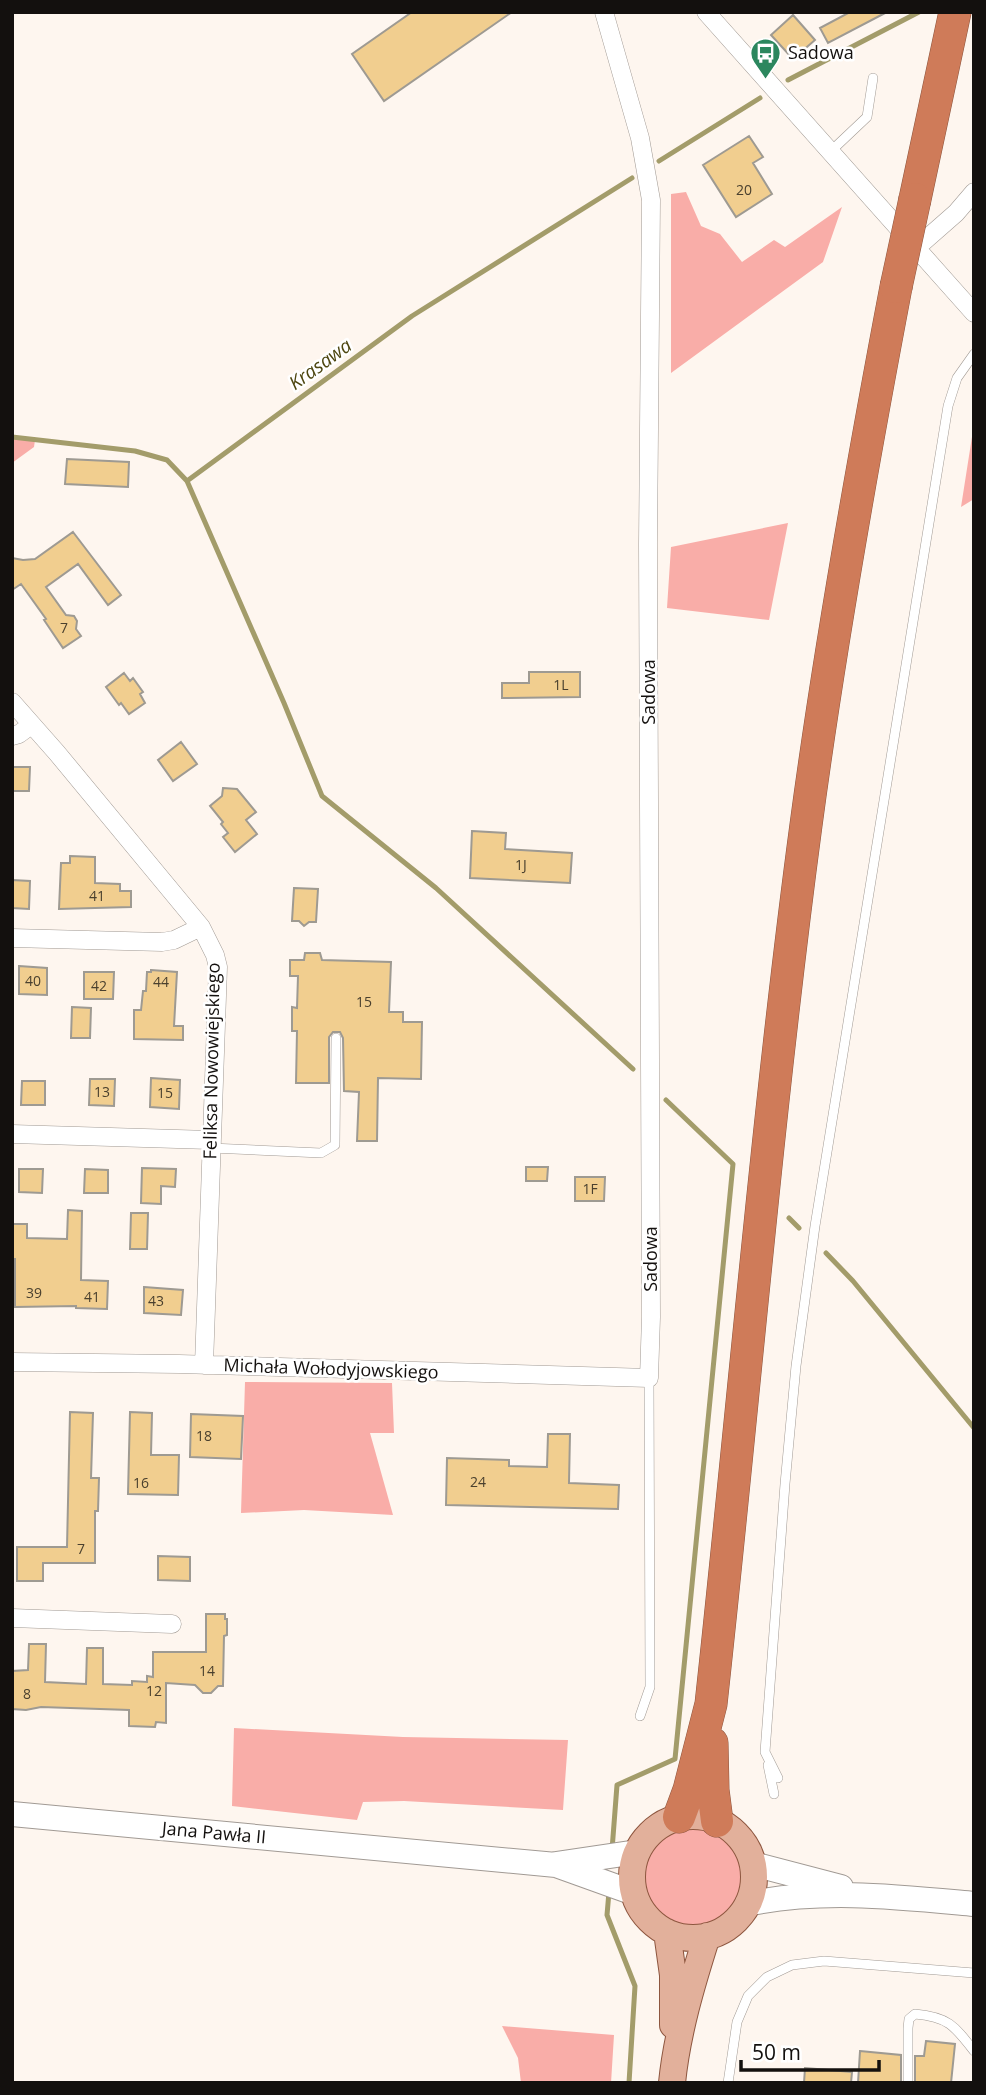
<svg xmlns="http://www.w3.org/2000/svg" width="986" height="2095" font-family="'Open Sans',sans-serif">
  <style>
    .green { fill: #f9ada8 }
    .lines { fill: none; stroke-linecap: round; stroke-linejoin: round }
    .stream { stroke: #a39c6a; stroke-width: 5 }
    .building { fill: #f1ce8f; stroke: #9e9a92; stroke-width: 2 }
    .service-casing { stroke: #a19a94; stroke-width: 10 }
    .minor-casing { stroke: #a19a94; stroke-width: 19 }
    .secondary-casing { stroke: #a19a94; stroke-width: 26 }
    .primary-casing { stroke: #8d563f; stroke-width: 28 }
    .motorway-casing { stroke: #8d563f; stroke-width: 33 }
    .service { stroke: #fff; stroke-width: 9 }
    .minor { stroke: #fff; stroke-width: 18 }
    .secondary { stroke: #fff; stroke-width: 24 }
    .primary { stroke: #e2b09b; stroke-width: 26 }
    .motorway { stroke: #cf7b59; stroke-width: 32 }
    .motorway-bridge-casing { stroke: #8d563f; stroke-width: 33; stroke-linecap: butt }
    .motorway-bridge { stroke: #cf7b59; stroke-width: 32 }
    .labels { text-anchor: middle; stroke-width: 5; stroke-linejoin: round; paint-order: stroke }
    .number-label { font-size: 14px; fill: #4a402e }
    .poi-label { font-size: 18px; fill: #13100e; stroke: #fff; text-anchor: start }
    .street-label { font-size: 18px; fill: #13100e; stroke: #fff }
    .water-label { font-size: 19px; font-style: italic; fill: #4d4610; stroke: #fff }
  </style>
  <rect width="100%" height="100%" fill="#fef6ef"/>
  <path class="green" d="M686,192l15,34 19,8 22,28 32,-22 11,7 57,-40 -19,55 -152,111v-179z
    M974,424v75l-13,8z
    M12,437l23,3 -1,7 -22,16z
    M788,523l-19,97 -102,-12 4,-61z
    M245,1382l147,1 2,50h-24l23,82 -89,-5 -63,3z
    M234,1728l169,9 165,3 -5,70 -159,-9 -41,1 -6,18 -125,-14z
    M643 1878a49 49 0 1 1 98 0a49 49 0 1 1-98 0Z
    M502,2026l112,9 -3,48h-90l-3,-25z"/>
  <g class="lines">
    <path class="stream" d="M788,80l131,-68
      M659,161l101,-63
      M12,437l123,14 32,9 20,21 97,222 38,93 114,92 197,181
      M187,481l225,-165 220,-138
      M789,1218l10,10
      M826,1253l27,28 121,147
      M612,1850l5,-65 58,-26 58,-595 -67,-64
      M609,1892l-2,23 28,71 -6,97"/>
  </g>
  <path class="building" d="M412,12h100l-128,89 -32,-47z
    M850,12h37l-59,31 -8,-15z
    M793,15l22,25 -22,19 -22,-24z
    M749,136l14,21 -10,6 19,31 -36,23 -33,-52z
    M67,459l62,3 -1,25 -63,-3z
    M73,532l48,63 -13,10 -30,-41 -32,23 20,28 8,1 3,5 -1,8 5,7 -18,12 -19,-28 2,-1 -25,-35 -9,6v-32l11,2 12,-1z
    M529,672h51v25l-78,1v-15h27z
    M124,673l6,8 3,-3 10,14 -3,2 5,9 -16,11 -8,-11 -2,2 -13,-18z
    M181,742l16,22 -24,17 -15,-21z
    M12,767h18l-1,24h-17z
    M223,788l14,1 19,23 -10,8 11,14 -22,18 -12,-15 5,-4 -7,-9 2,-2 -13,-16 12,-10z
    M472,831l34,2 -1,16 67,4 -2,30 -100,-5z
    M70,856l25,1v26l25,1v7h11v16l-72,2 2,-46h9z
    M12,880l18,1 -1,28 -17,-1z
    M294,888l24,1 -2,33h-7l-5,4 -5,-5h-7z
    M305,953h15l2,7 69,2 -2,50h14v10h19l-1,57 -43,-1 -1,63h-20l2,-49 -15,-1 -1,-53 -3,-6h-7l-4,5v46h-33l1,-52h-5v-24l5,1 1,-32h-8v-16h14z
    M19,966l28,2v27l-28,-1z
    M151,970l26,2 -3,54h9v14l-49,-1v-29h7l2,-19h3l1,-19h4z
    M84,972h30l-1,27h-29z
    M72,1007l19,1 -1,30h-19z
    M151,1078l29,2 -1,29 -29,-2z
    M90,1079h25l-1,27 -25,-1z
    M22,1081h23v24h-24z
    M526,1167h22l-1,14h-21z
    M142,1168l34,1 -1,18 -14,-1v18l-20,-1z
    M19,1169h24l-1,24 -23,-1z
    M85,1169l23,1v23h-24z
    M575,1177h30l-1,24h-29z
    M68,1210l14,1 -1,69 27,1 -1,28 -31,-1v-2l-61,1v-48h-3v-35h15v14l40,1z
    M131,1213h17l-1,36h-17z
    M144,1287l39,3 -2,25 -37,-2z
    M70,1412l23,1 -2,65h8l-1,33h-3v52h-52v18h-26v-34h50z
    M130,1412l22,1 -1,42h28l-1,40 -50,-1z
    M191,1414l52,2 -2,43 -51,-2z
    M548,1434h22l-1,49 50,2 -1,24 -172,-4 1,-47 62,2v6l38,1z
    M158,1556l32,1v24l-32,-1z
    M206,1614h19v5h2v16l-3,1 -1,50h-5l-7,7h-8l-8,-8 -29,-2v40l-10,-1 -1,5 -26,-1v-16l-88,-3 -15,3 -14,-1v-38l16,-1 1,-26h17l-1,38 41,2 1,-36h16v36l29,1v-4l15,1v-6l6,1v-25h53z
    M926,2041l29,3 -4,39h-36v-27h9z
    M860,2051l41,4v28h-43z
    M805,2068l47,4 -1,11h-47z"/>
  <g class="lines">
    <defs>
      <path id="service" d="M830,152l37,-35 6,-39
        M211,1148l110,5 14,-8 1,-107
        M640,1716l10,-29 -1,-309
        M768,1765l6,29
        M778,1778l-13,-26 20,-268 11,-118 19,-140 133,-820 9,-28 17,-24
        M728,2083l9,-61 11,-26 19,-19 25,-12 32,-4 150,12
        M908,2083v-55l1,-9 6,-5c33,3 39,11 59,37"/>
      <path id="minor" d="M706,12l268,301
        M915,249l41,-36 18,-21
        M12,702l45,51 144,174 14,28 3,12 -14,398
        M12,736l7,-2 12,-9
        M12,938l150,4 12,-2 27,-13
        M12,1134l198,6
        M12,1362l167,2 470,14 2,-61 -3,-773 3,-344 -11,-62 -36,-126
        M12,1618l160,6"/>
      <path id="secondary" d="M12,1814l544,51 78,28
        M556,1864l81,-12
        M753,1864l88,23
        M747,1904c75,-16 152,-7 227,0"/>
      <path id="primary" d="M632 1877a61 61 0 1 1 122 0a61 61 0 1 1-122 0Z
        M667,1932l6,43v50
        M672,2083c5,-50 20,-100 35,-147"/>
      <path id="motorway" d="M915,199l40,-187
        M712,1743l1,47 4,31
        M679,1817l10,-27 22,-86c32,-293 56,-587 95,-879 24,-180 56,-359 90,-538"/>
    </defs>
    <use href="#service" class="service-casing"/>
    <use href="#minor" class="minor-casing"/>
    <use href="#secondary" class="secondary-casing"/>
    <use href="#primary" class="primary-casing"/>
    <use href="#motorway" class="motorway-casing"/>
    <use href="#service" class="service"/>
    <use href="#minor" class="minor"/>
    <use href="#secondary" class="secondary"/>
    <use href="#primary" class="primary"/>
    <use href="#motorway" class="motorway"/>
    <defs>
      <path id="motorway-bridge" d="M896,287l19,-88"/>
    </defs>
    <use href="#motorway-bridge" class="motorway-bridge-casing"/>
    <use href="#motorway-bridge" class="motorway-bridge"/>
  </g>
  <defs>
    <symbol id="bus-pin" viewBox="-11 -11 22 30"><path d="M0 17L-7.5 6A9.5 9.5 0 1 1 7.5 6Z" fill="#2c875e" stroke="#fff"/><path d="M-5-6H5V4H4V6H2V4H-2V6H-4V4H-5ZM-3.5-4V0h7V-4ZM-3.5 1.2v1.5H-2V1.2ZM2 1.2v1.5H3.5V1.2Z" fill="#fff"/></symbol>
  </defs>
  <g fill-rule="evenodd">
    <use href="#bus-pin" x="748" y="36" width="35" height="47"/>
  </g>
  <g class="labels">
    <g class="number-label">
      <text x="744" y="195">20</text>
      <text x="64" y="633">7</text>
      <text x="561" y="690">1L</text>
      <text x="521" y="870">1J</text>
      <text x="97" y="901">41</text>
      <text x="33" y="986">40</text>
      <text x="161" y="987">44</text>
      <text x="99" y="991">42</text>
      <text x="364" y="1007">15</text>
      <text x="102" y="1097">13</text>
      <text x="165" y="1098">15</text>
      <text x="590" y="1194">1F</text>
      <text x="34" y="1298">39</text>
      <text x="92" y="1302">41</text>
      <text x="156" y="1306">43</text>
      <text x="204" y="1441">18</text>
      <text x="478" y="1487">24</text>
      <text x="141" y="1488">16</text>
      <text x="81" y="1554">7</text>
      <text x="207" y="1676">14</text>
      <text x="154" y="1696">12</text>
      <text x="27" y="1699">8</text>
    </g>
    <g class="poi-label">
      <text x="788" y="59">Sadowa</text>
    </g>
    <g class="street-label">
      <text transform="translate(649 692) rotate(-90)" y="6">Sadowa</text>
      <text transform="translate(212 1061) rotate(-89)" y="6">Feliksa Nowowiejskiego</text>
      <text transform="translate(651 1259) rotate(-90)" y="6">Sadowa</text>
      <text transform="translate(331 1369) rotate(2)" y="6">Michała Wołodyjowskiego</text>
      <text transform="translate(214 1833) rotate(5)" y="6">Jana Pawła II</text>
    </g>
    <g class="water-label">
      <text transform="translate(320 364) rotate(-36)" y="7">Krasawa</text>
    </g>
  </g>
  <rect width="986" height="2095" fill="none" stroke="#13100e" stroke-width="28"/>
  <path d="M741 2060v10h138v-10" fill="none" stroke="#13100e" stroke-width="3.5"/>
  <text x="752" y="2060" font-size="21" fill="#13100e" stroke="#ffffff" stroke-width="5" paint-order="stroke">50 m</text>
</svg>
